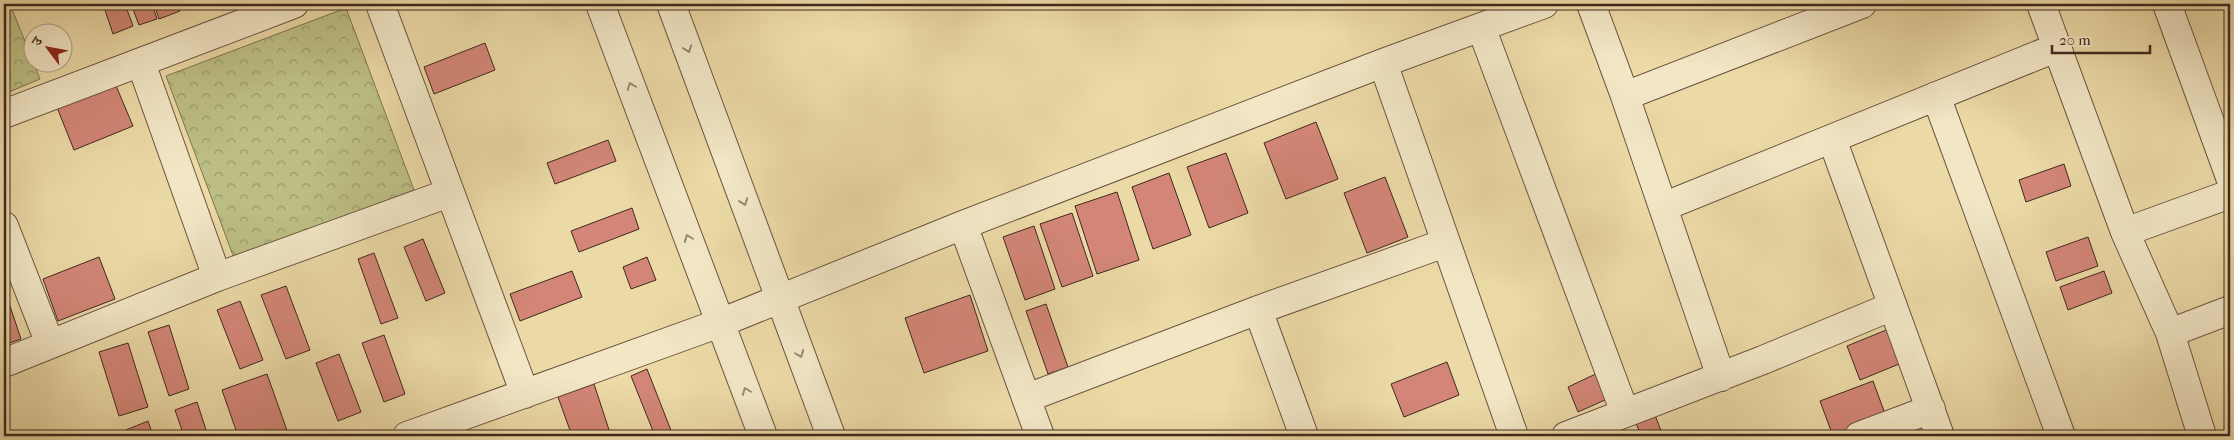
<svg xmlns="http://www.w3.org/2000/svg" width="2234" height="440" font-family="'IM FELL French Canon','Noto Serif Devanagari',serif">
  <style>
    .park { fill: url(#park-crowns); stroke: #7e7451 }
    .building { fill: #d38677; stroke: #40291f }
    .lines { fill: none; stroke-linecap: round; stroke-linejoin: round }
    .minor-casing { stroke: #6b5541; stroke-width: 30 }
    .minor { stroke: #f2e6c5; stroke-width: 28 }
    .oneway { stroke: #998872 }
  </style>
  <defs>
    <pattern id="park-crowns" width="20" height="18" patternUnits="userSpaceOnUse" patternTransform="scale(1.25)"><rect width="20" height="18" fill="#bcbe83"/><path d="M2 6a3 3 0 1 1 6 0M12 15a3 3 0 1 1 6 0" fill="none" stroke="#9a9a6b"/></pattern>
  </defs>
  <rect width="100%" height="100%" fill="#ebd9a6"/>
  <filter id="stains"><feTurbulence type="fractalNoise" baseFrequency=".004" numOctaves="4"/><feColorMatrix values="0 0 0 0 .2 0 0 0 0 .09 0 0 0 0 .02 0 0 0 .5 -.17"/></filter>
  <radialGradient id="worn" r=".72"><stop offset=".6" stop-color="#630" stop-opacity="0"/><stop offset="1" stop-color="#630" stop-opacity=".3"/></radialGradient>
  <path class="park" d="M4,4h6l30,75 -36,15z
    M346,8l68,182 -180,68 -68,-182z"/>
  <path class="building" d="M103,4h22l8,22 -20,8z
    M131,4h21l5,15 -18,6z
    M154,4h23l3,7 -21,8z
    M485,43l10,27 -61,24 -10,-27z
    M114,81l19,45 -59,24 -18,-45z
    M1316,122l22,57 -52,20 -22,-56z
    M608,140l8,21 -61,23 -8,-21z
    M1226,153l22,60 -39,15 -22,-61z
    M2064,164l7,22 -45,16 -7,-22z
    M1169,173l22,62 -38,14 -21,-62z
    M1385,177l23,60 -41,16 -23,-60z
    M1117,192l22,68 -42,14 -22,-68z
    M632,208l7,21 -60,23 -8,-21z
    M1072,213l21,63 -31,11 -22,-63z
    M1034,226l21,63 -30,11 -22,-63z
    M2088,237l10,29 -42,15 -10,-29z
    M423,239l22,54 -19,8 -22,-54z
    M374,253l24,65 -17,6 -23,-65z
    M99,257l16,42 -57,22 -15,-42z
    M647,257l9,23 -25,9 -8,-22z
    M572,271l10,26 -62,24 -10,-27z
    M2104,271l8,22 -44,17 -8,-23z
    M286,286l24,64 -24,9 -25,-64z
    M4,288l17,51 -17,6z
    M970,295l18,56 -64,22 -19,-55z
    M240,301l23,59 -23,9 -23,-59z
    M1046,304l22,63 -20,7 -22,-63z
    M169,325l20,64 -20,7 -21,-64z
    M1891,328l13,34 -44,18 -13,-34z
    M384,335l21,59 -21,8 -22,-59z
    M128,343l20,64 -29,9 -20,-64z
    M339,354l22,58 -23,9 -22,-58z
    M1447,362l12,33 -55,22 -13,-33z
    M647,369l25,64 -9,3h-8l-24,-60z
    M1602,371l12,25 -36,16 -10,-25z
    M267,374l22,62h-51l-16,-46z
    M1873,381l15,41 -37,14h-18l-13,-35z
    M594,384l17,52h-39l-14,-39z
    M197,402l11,34h-24l-9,-26z
    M1655,415l8,21h-22l-5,-13z
    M148,421l5,15h-25l-2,-6z
    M1750,430l3,6h-18z"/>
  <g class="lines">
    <defs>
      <path id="minor" d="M380,4l145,390
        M600,4l163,432
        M671,4l160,432
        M1591,4l34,92 96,281
        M2041,4l84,228 45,101 32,103
        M2167,4l63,173
        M1481,27l144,386
        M141,63l76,214
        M1383,63l131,373
        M1625,96l237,-92
        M1936,96l125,340
        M4,114l290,-110
        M1832,139l108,297
        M1663,207l395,-160
        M963,225l77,211
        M4,226l46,118
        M2125,232l105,-38
        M1258,310l46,126
        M2170,333l60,-23
        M4,363l213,-86 232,-84
        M1027,398l231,-88 187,-67
        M407,436l313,-113 243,-98 420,-162 161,-59
        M1566,436l197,-76 130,-54
        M1859,436l72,-27"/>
    </defs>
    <use href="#minor" class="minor-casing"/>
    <use href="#minor" class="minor"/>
  </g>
  <defs><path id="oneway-chevron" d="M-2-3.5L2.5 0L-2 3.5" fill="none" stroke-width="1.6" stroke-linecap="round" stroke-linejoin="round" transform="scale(1.25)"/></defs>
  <g class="oneway">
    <use href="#oneway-chevron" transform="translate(688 49) rotate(70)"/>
    <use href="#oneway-chevron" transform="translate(631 86) rotate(-111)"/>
    <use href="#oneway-chevron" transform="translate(744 202) rotate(70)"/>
    <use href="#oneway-chevron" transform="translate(688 238) rotate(-111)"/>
    <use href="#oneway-chevron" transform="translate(800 354) rotate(69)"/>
    <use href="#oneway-chevron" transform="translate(746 391) rotate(-111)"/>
  </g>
  <rect width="2234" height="440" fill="none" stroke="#ebd9a6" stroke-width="20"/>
  <rect x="5" y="5" width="2224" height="430" fill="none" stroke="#40291f" stroke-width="2.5"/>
  <rect x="10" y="10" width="2214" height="420" fill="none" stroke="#40291f"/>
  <g transform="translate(48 48) rotate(302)"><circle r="24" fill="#f2e6c5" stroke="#ab9a83"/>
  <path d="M0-4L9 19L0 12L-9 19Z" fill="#8f2418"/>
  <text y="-8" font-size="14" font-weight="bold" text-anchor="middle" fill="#40291f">उ</text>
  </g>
  <path d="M2052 45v8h98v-8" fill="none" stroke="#40291f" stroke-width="2.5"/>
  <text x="2059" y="45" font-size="15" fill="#40291f" stroke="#f2e6c5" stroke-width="4" paint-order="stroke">20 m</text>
  <rect width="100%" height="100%" filter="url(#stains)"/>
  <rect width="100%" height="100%" fill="url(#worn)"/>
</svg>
